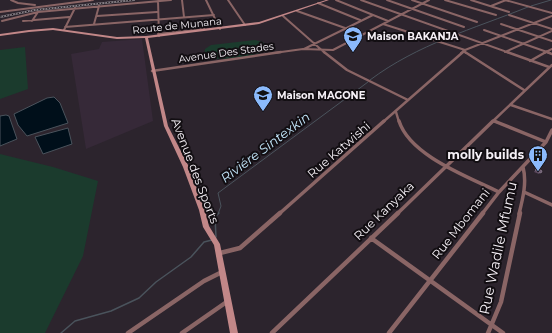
<svg xmlns="http://www.w3.org/2000/svg" width="552" height="333" font-family="Montserrat,sans-serif">
  <style>
    .built { fill: #362938 }
    .green { fill: #1b3b2d }
    .water { fill: #000f1a; stroke: #4a535c }
    .lines { fill: none; stroke-linecap: round; stroke-linejoin: round }
    .stream-far1 { stroke: #4a535c; stroke-width: 1 }
    .stream { stroke: #4a535c; stroke-width: 1.5 }
    .street-far3 { stroke: #8a6565; stroke-width: 2 }
    .street-far2 { stroke: #8a6565; stroke-width: 2.5 }
    .street-far1 { stroke: #8a6565; stroke-width: 3.5 }
    .street { stroke: #8a6565; stroke-width: 4.5 }
    .secondary { fill: #c28788; fill-rule: evenodd }
    .rail-casing { stroke: #888289; stroke-width: 2 }
    .rail { stroke: #120e12; stroke-width: 1; stroke-dasharray: 1.5; stroke-linecap: butt }
    .wall { fill: #5b485e }
    .building { fill: #6b5a6e; stroke: #817284 }
    .labels { text-anchor: middle; stroke-width: 4; stroke-linejoin: round; paint-order: stroke }
    .far-street-label { font-size: 10px; fill: #f6f1f7; stroke: #120e12 }
    .far-poi-label { font-size: 10px; font-weight: bold; fill: #f6f1f7; stroke: #120e12; text-anchor: start }
    .street-label { font-size: 12px; fill: #f6f1f7; stroke: #120e12 }
    .poi-label { font-size: 12px; font-weight: bold; fill: #f6f1f7; stroke: #120e12; text-anchor: end }
    .water-label { font-size: 13px; font-style: italic; fill: #c3e6fa; stroke: #120e12 }
    .near-street-label { font-size: 14px; fill: #f6f1f7; stroke: #120e12 }
  </style>
  <rect width="100%" height="100%" fill="#2c242d"/>
  <path class="built" d="M142,39l11,82 -67,28 -15,-95 28,-5 3,-7z"/>
  <path class="green" d="M255,40l8,2 5,7c-6,6 -47,12 -56,9 -3,0 -6,-2 -8,-4l1,-5 6,-4z
    M25,47l3,42 -28,10v-49z
    M0,154l53,13 45,14 -15,75 -38,77h-45z"/>
  <path class="water" d="M54,97l6,6 8,20 -41,13 -9,-11 -4,-11 33,-16z
    M6,115l3,1 8,23 -17,7v-30z
    M68,128l4,16 -29,10 -8,-17z"/>
  <g class="lines">
    <path class="stream-far1" d="M531,6l20,-6
      M370,80c48,-36 103,-51 158,-73
      M218,214l3,-8 -3,-13 150,-111"/>
    <path class="stream" d="M216,237l-1,-20 4,-4
      M61,333l14,-12 36,-10 28,-13 17,-16 35,-25 13,-15 8,-2"/>
    <path class="street-far3" d="M11,0l7,3 17,2
      M182,0l2,17
      M206,0l14,29
      M228,0l17,25
      M336,0l52,21
      M361,0l149,53
      M387,0l77,27
      M412,0l65,22
      M445,0l51,15
      M471,0l38,12
      M505,0l47,13
      M158,1l1,35
      M318,3l42,17
      M491,6l15,-6
      M297,11l48,17
      M0,12l93,-12
      M509,15l43,14
      M97,16l60,-4
      M283,16l42,37
      M2,21l36,-9
      M23,21l46,-4
      M32,21l6,-9 133,-12
      M94,24l5,-18
      M383,24l82,26
      M501,24l51,17
      M65,27l149,-12
      M64,30l11,-22
      M484,30l66,23
      M158,34l46,-5
      M304,49l69,-34
      M463,51l3,2
      M505,52l47,-21
      M274,53l29,-4 30,1 96,-50
      M461,53l4,-3 87,-34
      M544,53l8,-4"/>
    <path class="street-far2" d="M324,52l23,18 61,30
      M465,52l59,38
      M507,52l42,15
      M547,52l5,2
      M530,61l16,-9
      M152,71l129,-19
      M511,105l41,14
      M396,112l3,10
      M493,121l4,1
      M383,122l80,-70
      M492,122l60,-57"/>
    <path class="street-far1" d="M399,121c11,35 70,56 100,71
      M494,121l52,21
      M524,192l28,13
      M279,214l105,-93
      M397,214l96,-93
      M482,214l17,-22 47,-50 6,-12
      M519,214c4,-16 8,-32 4,-47"/>
    <path class="street" d="M371,238l132,95
      M220,253l20,-5 40,-35
      M128,333l76,-52 18,-9
      M182,333l46,-32
      M272,333l126,-120
      M389,333l94,-120
      M488,333l13,-31 19,-89"/>
    <path class="secondary" d="M88,0h3l-1,1z
      M326,0h3l-70,24 -111,14 20,88 21,41 16,43 4,16 11,18 18,89h-8l-16,-88 -11,-18 -4,-17 -16,-43 -19,-41 -19,-88 -28,1 -64,-9 -24,2 -29,4v-2l29,-4 24,-2 64,9 29,-1 113,-14z"/>
    <defs>
      <path id="rail" d="M0,17l35,-7 99,-10"/>
    </defs>
    <use href="#rail" class="rail-casing"/>
    <use href="#rail" class="rail"/>
  </g>
  <path class="wall" d="M537,168l5,3 -3,3 -5,-2z"/>
  <path class="building" d="M537,168l5,3 -1,2 -6,-3z"/>
  <defs>
    <symbol id="school-pin" viewBox="-11 -11 22 30"><path d="M0 17L-7.5 6A9.5 9.5 0 1 1 7.5 6Z" fill="#8bbafc" stroke="#120e12"/><path d="M0-5L7-2L0 1L-7-2ZM-4 1L0 2.5L4 1V4Q0 6-4 4Z" fill="#111"/></symbol>
    <symbol id="building-pin" viewBox="-11 -11 22 30"><path d="M0 17L-7.5 6A9.5 9.5 0 1 1 7.5 6Z" fill="#8bbafc" stroke="#120e12"/><path d="M-4-6H4V6H1V3H-1V6H-4ZM-2.5-4.3h1.7v1.8h-1.7ZM.8-4.3h1.7v1.8H.8ZM-2.5-1h1.7V.8h-1.7ZM.8-1h1.7V.8H.8Z" fill="#111"/></symbol>
  </defs>
  <g fill-rule="evenodd">
    <use href="#school-pin" x="342" y="25" width="22" height="30"/>
    <use href="#school-pin" x="252" y="84" width="22" height="30"/>
    <use href="#building-pin" x="527" y="144" width="22" height="30"/>
  </g>
  <g class="labels">
    <g class="far-street-label">
      <text transform="translate(177 25) rotate(-6)" y="4">Route de Munana</text>
      <text transform="translate(226 52) rotate(-8)" y="4">Avenue Des Stades</text>
    </g>
    <g class="far-poi-label">
      <text x="367" y="40">Maison BAKANJA</text>
      <text x="277" y="99">Maison MAGONE</text>
    </g>
    <g class="street-label">
      <text transform="translate(339 150) rotate(-41)" y="4">Rue Katwishi</text>
      <text transform="translate(195 171) rotate(69)" y="4">Avenue des Sports</text>
      <text transform="translate(384 211) rotate(-44)" y="4">Rue Kanyaka</text>
      <text transform="translate(461 224) rotate(-52)" y="4">Rue Mbomani</text>
    </g>
    <g class="poi-label">
      <text x="524" y="159">molly builds</text>
    </g>
    <g class="water-label">
      <text transform="translate(265 147) rotate(-37)" y="5">Riviére Sintexkin</text>
    </g>
    <g class="near-street-label">
      <text transform="translate(498 248) rotate(-78)" y="5">Rue Wadile Mfumu</text>
    </g>
  </g>
</svg>
